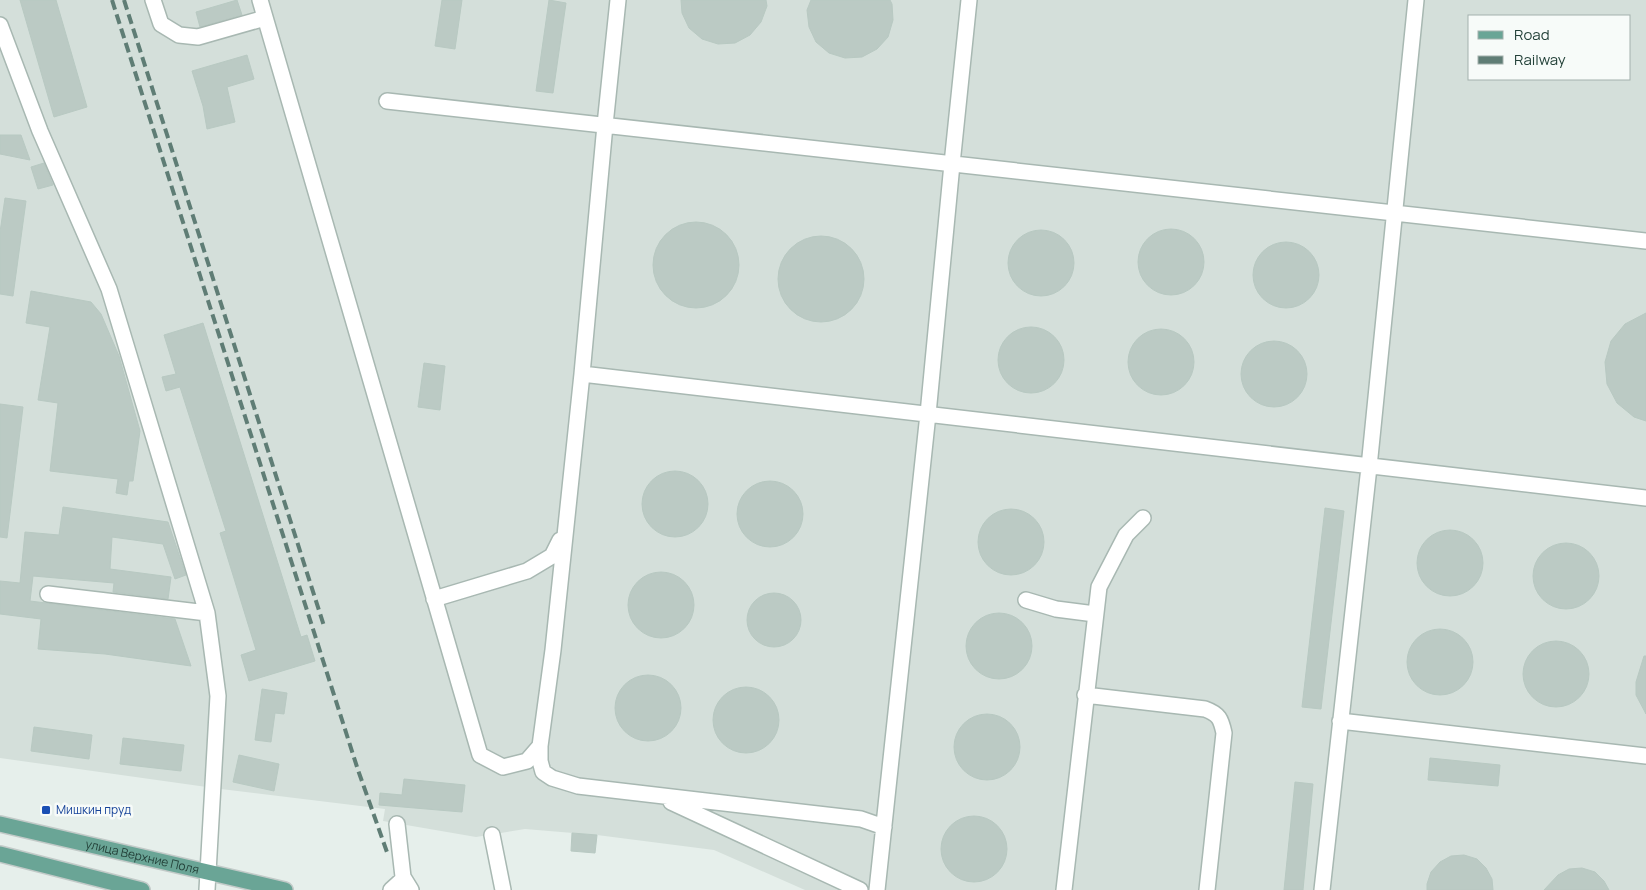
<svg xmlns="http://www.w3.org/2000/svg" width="1646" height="890" font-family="Manrope,sans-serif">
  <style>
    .built { fill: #d4dfda; fill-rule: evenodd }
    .building { fill: #bbcac4; stroke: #b8c9c2 }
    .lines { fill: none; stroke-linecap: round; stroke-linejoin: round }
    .minor-casing { stroke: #a8b8b2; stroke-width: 18 }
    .major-casing { stroke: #c2cac8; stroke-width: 18 }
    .minor { stroke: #fff; stroke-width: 15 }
    .major { stroke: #6aa596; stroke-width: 15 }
    .rail { stroke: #5f7d75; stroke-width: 4; stroke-dasharray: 10 5; stroke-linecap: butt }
    .transit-dot { fill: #1a4fb4; stroke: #f7fbf9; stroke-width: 2 }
    .labels { text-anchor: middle; stroke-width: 5; stroke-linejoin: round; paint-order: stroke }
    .transit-label { font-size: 12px; fill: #164399; stroke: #f7fbf9; text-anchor: start }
    .street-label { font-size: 12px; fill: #24423a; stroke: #f7fbf9 }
  </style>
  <rect width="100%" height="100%" fill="#e6efeb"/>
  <path class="built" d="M0,0h1646v890h-841l-91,-40 -117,-15 -72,-6 -49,8 -93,-16 2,-12 -164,-20 -221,-31zM1470,16h160v63h-160z"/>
  <path class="building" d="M20,0h36l31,107 -33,10z
    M237,0l5,15 -42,12 -4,-15z
    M442,0h20l-7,49 -20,-3z
    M549,0l17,3 -13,90 -17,-2z
    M681,0h85l1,6 -6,16 -11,13 -15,8 -17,1 -16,-5 -13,-11 -7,-15z
    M811,0h79l2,4 1,16 -5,17 -11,12 -15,8 -17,1 -16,-5 -13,-11 -7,-15 -2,-17z
    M247,55l7,24 -27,8 8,35 -28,7 -4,-23 -11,-35z
    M0,135h21l9,25 -30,-6z
    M44,163l9,22 -15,4 -7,-22z
    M5,198l21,3 -13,95 -13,-2v-62z
    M653 265a43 43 0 1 1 86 0a43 43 0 1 1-86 0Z
    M1138 262a33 33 0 1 1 66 0a33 33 0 1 1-66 0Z
    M1008 263a33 33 0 1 1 66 0a33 33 0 1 1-66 0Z
    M778 279a43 43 0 1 1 86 0a43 43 0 1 1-86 0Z
    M1253 275a33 33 0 1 1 66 0a33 33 0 1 1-66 0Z
    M31,291l60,11 10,12 18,42 21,75 -7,50h-4l-2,14 -11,-2 2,-14 -68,-8 8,-68 -20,-3 12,-73 -24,-4z
    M1646,313v108l-12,-4 -17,-14 -10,-19 -2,-22 6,-21 14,-17z
    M203,323l98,314 6,-2 8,26 -66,20 -8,-26 15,-5 -36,-117 6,-2 -46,-144 -14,4 -4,-14 14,-3 -12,-39z
    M998 360a33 33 0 1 1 66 0a33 33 0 1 1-66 0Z
    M1128 362a33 33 0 1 1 66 0a33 33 0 1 1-66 0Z
    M1241 374a33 33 0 1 1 66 0a33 33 0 1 1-66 0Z
    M424,363l21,3 -5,44 -22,-3z
    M0,404l23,3 -16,131 -7,-1z
    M642 504a33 33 0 1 1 66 0a33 33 0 1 1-66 0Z
    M737 514a33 33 0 1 1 66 0a33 33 0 1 1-66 0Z
    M63,507l105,15 18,53 -11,4 -12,-35 -51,-7 -2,32 61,8 -3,22 -55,-7 1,-9 -81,-7 -3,25 145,18 16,47 -86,-12 -67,-5 3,-30 -41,-5v-33l20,2 5,-51 34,3z
    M1325,508l19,3 -23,198 -19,-2z
    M978 542a33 33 0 1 1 66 0a33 33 0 1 1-66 0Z
    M1417 563a33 33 0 1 1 66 0a33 33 0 1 1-66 0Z
    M1533 576a33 33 0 1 1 66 0a33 33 0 1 1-66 0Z
    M628 605a33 33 0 1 1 66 0a33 33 0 1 1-66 0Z
    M747 620a27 27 0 1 1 54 0a27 27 0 1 1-54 0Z
    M966 646a33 33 0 1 1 66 0a33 33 0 1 1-66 0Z
    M1407 662a33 33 0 1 1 66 0a33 33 0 1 1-66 0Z
    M1523 674a33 33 0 1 1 66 0a33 33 0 1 1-66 0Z
    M1644,656h2v58l-10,-19v-13z
    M615 708a33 33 0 1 1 66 0a33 33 0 1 1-66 0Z
    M713 720a33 33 0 1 1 66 0a33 33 0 1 1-66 0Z
    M262,689l25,4 -3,21 -9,-1 -4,29 -16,-2z
    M954 747a33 33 0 1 1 66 0a33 33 0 1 1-66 0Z
    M34,727l58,8 -3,24 -58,-8z
    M123,738l61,7 -3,26 -61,-7z
    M239,755l40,9 -5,27 -41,-9z
    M1430,758l70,7 -2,21 -70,-6z
    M404,779l61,6 -3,27 -83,-7 1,-12 22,2z
    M1295,782l18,2 -10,106h-19z
    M941 849a33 33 0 1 1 66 0a33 33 0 1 1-66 0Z
    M572,833l25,2 -2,18 -24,-2z
    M1464,855l13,4 9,9 6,11 1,11h-66v-6l4,-12 9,-10 11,-6z
    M1582,868l13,4 9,9 5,9h-65l14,-15 11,-6z"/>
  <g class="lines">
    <defs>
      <path id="minor" d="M153,0l8,24 18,11 19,2 67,-19
        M260,0l220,755 23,12 24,-6 13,-15
        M618,0l-13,125 -23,249 -29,276 -13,96v15l3,11 9,6 26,8 283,33 23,8
        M0,25l40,106 69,158 98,324 11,83 -11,194
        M387,101l1259,140
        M582,374l1064,124
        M48,594l159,19
        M434,599l93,-28 25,-15 8,-16
        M1026,600l30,9 39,5
        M1085,695l120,14c14,5 16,10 19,24l-17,157
        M1340,721l306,35
        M671,802l189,88
        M397,824l6,53 8,13
        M492,835l11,55
        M391,890l11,-10 1,-3
        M877,890l51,-476 24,-250 17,-164
        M1064,890l35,-303 27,-52 17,-17
        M1322,890l47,-423 47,-467"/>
      <g id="major">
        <path id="s1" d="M0,824l285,66"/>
        <path d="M0,854l142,36"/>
      </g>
    </defs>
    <use href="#minor" class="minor-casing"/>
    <use href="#major" class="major-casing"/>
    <use href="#minor" class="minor"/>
    <use href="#major" class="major"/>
    <path class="rail" d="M112,0l246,770 30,85
      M124,0l200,626"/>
  </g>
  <rect class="transit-dot" x="41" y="805" width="10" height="10" rx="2.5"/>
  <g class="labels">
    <g class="transit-label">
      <text x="56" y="814">Мишкин пруд</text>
    </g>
    <g class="street-label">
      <text dy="4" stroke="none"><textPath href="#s1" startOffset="146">улица Верхние Поля</textPath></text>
    </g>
  </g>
  <rect x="1468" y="15" width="162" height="65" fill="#f7fbf9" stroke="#a3b1ad"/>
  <rect x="1478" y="31" width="25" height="8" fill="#6aa596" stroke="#a3b1ad"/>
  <text x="1514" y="40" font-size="15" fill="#24423a">Road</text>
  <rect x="1478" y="56" width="25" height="8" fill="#5f7d75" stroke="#a3b1ad"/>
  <text x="1514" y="65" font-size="15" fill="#24423a">Railway</text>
</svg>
